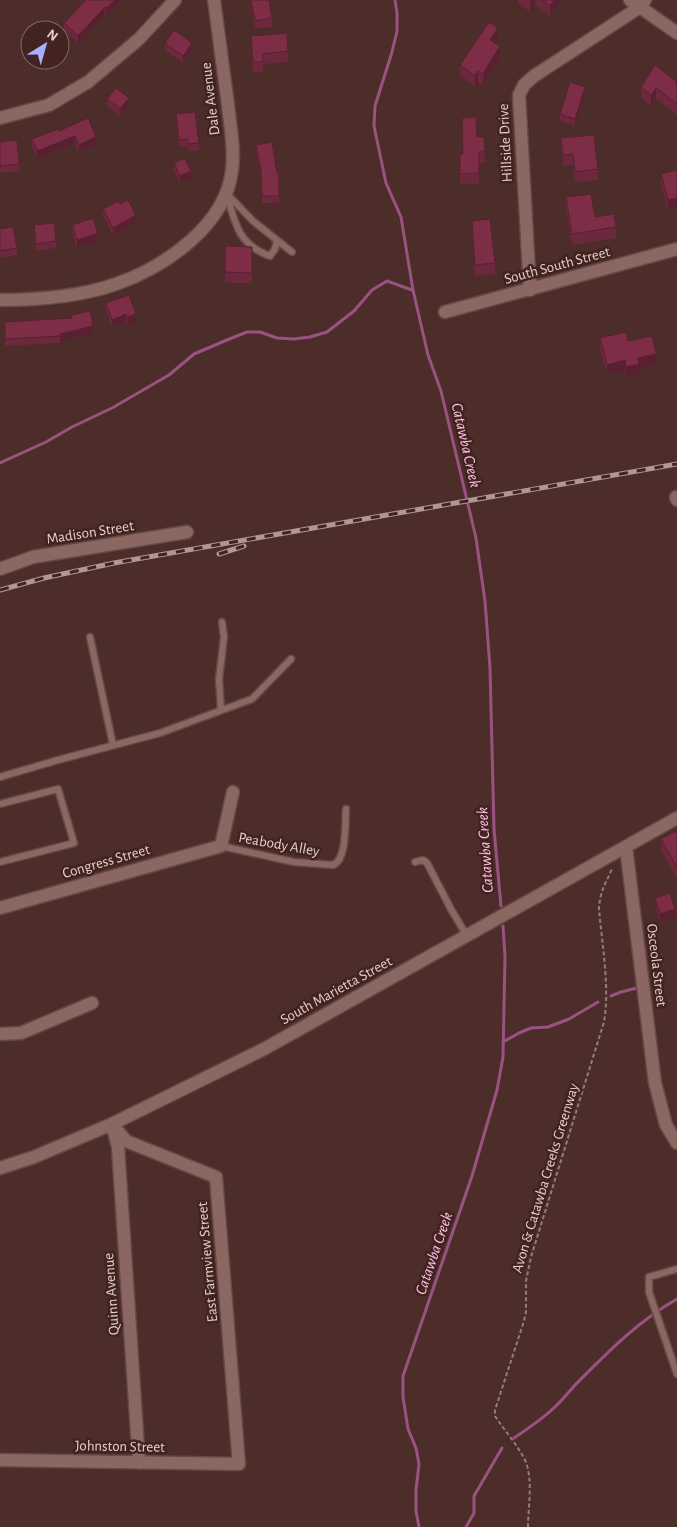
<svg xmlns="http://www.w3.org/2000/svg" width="677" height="1527" font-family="'Alegreya Sans',sans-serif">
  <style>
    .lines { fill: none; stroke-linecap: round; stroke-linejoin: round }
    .stream { stroke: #9a5280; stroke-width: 3 }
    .service-casing { stroke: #644946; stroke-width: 9 }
    .minor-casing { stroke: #644946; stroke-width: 15 }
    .path { stroke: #967c79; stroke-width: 2; stroke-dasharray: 4 2.5; stroke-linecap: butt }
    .service { stroke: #8b6762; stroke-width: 6 }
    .minor { stroke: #8b6762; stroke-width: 12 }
    .rail-casing { stroke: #b09794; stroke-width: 5 }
    .rail { stroke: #422320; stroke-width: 3; stroke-dasharray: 9; stroke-linecap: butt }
    .wall { fill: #6c283c }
    .shaded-wall { fill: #582031 }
    .building { fill: #7d2e46; stroke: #582031 }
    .labels { text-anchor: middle; stroke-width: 5; stroke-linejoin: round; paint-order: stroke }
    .street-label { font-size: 15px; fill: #e4cfcc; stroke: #422320 }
    .water-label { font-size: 16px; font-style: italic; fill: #fec0e5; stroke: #422320 }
  </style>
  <rect width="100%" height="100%" fill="#4d2d2a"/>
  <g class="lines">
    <path class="stream" d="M395,0l2,13v18l-5,21 -17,54 -1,20 12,57 15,34 12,73 15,65 13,36 35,147 9,63 5,67 4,161 7,77
      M0,463l46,-21 26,-15 40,-19 57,-33 25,-21 33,-14 20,-8h13l17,6 17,1 16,-2 17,-5 27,-21 18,-21 15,-9 25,9
      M611,996l10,-4 16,-4
      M503,1042l16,-9 12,-5 17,-1 21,-8 29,-17
      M514,1438c15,-10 30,-20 43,-33 6,-6 12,-13 18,-20 31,-31 64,-65 102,-86
      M419,1527l-3,-16v-21l3,-26 -3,-16 -8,-19 -5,-32v-21l69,-200 25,-86 6,-33 2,-100 -2,-31
      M466,1527l8,-14v-17l28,-48"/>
    <defs>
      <path id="service" d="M227,195c8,29 12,50 43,61l5,-7 2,-9
        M228,195l25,26 39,31
        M90,637l23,108
        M221,710l-2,-31 5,-42 -2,-15
        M0,777l58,-17 102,-27 92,-34 39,-40
        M0,804l58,-15 16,54 -74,19
        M221,846l73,16 39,3c14,-5 12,-42 13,-56
        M415,862l8,-2 4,3 25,48 15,25
        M677,1269l-28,8v15l28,82"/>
      <path id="minor" d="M630,0l47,33
        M0,118l49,-13 39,-23 51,-43 36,-39
        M530,290l-11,-195 5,-10 10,-9 106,-69 5,-7
        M0,300c36,0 82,-4 116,-16 49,-17 110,-59 116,-114 3,-21 -2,-44 -4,-65 -5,-35 -9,-70 -14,-105
        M445,312l232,-63
        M676,497l1,3
        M0,569l33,-12 154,-25
        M626,847l29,236 11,42 11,18
        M0,908l221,-62 12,-54
        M0,1034l21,-1 71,-30
        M113,1128l5,19 21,316
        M0,1168l34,-11 78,-33 152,-75 413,-231
        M0,1460l239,4 -23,-287 -90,-36 -14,-17"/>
    </defs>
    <use href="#service" class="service-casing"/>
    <use href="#minor" class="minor-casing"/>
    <path class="path" d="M528,1527c0,-22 6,-49 -4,-69 -8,-15 -20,-28 -29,-42v-6l29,-89 2,-9v-31l5,-24 73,-235c6,-34 -2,-78 -5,-113 1,-18 6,-24 13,-40"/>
    <use href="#service" class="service"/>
    <use href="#minor" class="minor"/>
    <defs>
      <path id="rail" d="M219,554l25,-8
        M0,590l44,-12 70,-15 563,-99"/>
    </defs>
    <use href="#rail" class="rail-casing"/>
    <use href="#rail" class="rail"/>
  </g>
  <path class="wall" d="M120,0v2l-14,13 -1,-1 -27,29 -14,-13v-7z
    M250,0h19l3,18v9l-17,2z
    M518,0h44l-12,16 -15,-11 -5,7 -12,-9z
    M251,36l37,15v11l-25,2v8l-10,1 -2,-26z
    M498,39l-3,4 5,14 -17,28 -5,-3 -3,4 -15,-10v-11z
    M165,43l27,7 -9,13 -18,-13z
    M677,82v33l-21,-16 -5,7 -10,-8v-11z
    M585,94l-10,32 -15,-5v-7z
    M107,99l22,6 -9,11 -13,-10z
    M176,114l23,29v7l-11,1v-5l-9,1z
    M59,131l37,13 -17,8 -4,-9 -38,15 -5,-12v-7z
    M477,137h7l1,26h-6v21h-19v-30h2z
    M561,138l37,31v11l-23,2 -2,-17 -10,1 -2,-17z
    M0,142l19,22v7l-19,2z
    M256,145l21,28h2v30h-17l-1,-26 -5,-25z
    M174,163l17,15 -11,5 -6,-13z
    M677,170v39l-9,2 -7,-27v-10z
    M566,197l29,20 21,10v11l-44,7 -6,-37z
    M120,204l16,18 -23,13 -10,-19v-7z
    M472,221l23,42v11l-20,2 -3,-44z
    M34,225l22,16v7l-20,3z
    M72,225l26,16 -21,7 -5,-16z
    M0,229l17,19v7l-17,3z
    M225,246l27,1v36h-27z
    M106,303l30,18 -9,4 -1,-3 -14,5 -6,-17z
    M72,315l21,18 -33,8v2l-55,3v-24l67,-4z
    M600,338l28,3 28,23 -17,4v7l-13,3 -1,-7 -18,4 -7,-26z
    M677,833v46l-16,-29v-11z
    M655,898l20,19 -15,4 -5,-16z"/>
  <path class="shaded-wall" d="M115,0h5v2l-14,13v-7z
    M531,0h4v5l-5,7v-11z
    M554,0h8l-12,16v-10z
    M105,7v7l-27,29v-7z
    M498,28v11l-8,12v-11z
    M192,43v7l-9,13v-7z
    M500,46v11l-17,28v-11z
    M478,71v11l-3,4v-10z
    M585,87v7l-10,32v-7z
    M656,88v11l-5,7v-11z
    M129,98v7l-9,11v-7z
    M75,136v7l-38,15v-7z
    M96,137v7l-17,8v-7z
    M191,171v7l-11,5v-7z
    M677,198v11l-9,2v-11z
    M136,215v7l-23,13v-7z
    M98,233v8l-21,7v-8z
    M126,314v8l-14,5v-7z
    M136,314v7l-9,4v-8z
    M93,326v7l-33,8v-7z
    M656,354v10l-17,4v7l-13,3v-11l12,-9z
    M625,360v11l-18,4v-10z
    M675,909v8l-15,4v-7z"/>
  <path class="building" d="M86,0h29l-9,8 -1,-1 -27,29 -14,-13z
    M251,0h18l3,18 -17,3z
    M542,0h12l-4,6z
    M489,22l9,6 -8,12 10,6 -17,28 -5,-3 -3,5 -15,-11z
    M174,30l18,13 -9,13 -18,-13z
    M287,33l1,18 -26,3 1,8h-10l-2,-26z
    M655,65l22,17 -2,2 2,1v19l-21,-16 -5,7 -10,-8z
    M570,82l15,5 -10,32 -15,-5z
    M116,88l13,10 -9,11 -13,-10z
    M195,112l4,31 -11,1v-5l-9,1 -3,-26z
    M476,117l1,20h7l1,15h-6v21l-19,1v-20h3l-1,-36z
    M88,118l8,19 -17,8 -4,-9 -38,15 -5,-12 26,-10 1,2z
    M594,135l4,34 -23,3 -2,-18 -10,1 -2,-17z
    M17,140l2,24 -19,2v-24z
    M272,142l5,31h2v23h-17l-1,-26 -5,-25z
    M185,158l6,13 -11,5 -6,-13z
    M677,170v28l-9,2 -7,-26z
    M591,194l4,23 19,-3 2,13 -44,7 -6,-37z
    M128,200l8,15 -23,13 -10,-19 15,-8 2,3z
    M93,218l5,15 -21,7 -5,-15z
    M490,219l5,44 -20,2 -3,-44z
    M54,223l2,18 -20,3 -2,-19z
    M13,227l4,21 -17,3v-22z
    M225,246l27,1v26l-27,-1z
    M129,295l7,19 -9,3 -1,-3 -14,6 -6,-17z
    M90,311l3,15 -33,8v2l-55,3v-17l67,-4v-3z
    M626,332l2,9 24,-5 4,18 -18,4 1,6 -13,3 -1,-7 -18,5 -7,-27z
    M676,831l1,2v35l-16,-29z
    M670,893l5,16 -15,5 -5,-16z"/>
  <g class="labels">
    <g class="street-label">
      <text transform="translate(210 99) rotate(-97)" y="5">Dale Avenue</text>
      <text transform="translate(505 143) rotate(-93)" y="5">Hillside Drive</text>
      <text transform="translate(557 265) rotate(-15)" y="5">South South Street</text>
      <text transform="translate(90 532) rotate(-9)" y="5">Madison Street</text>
      <text transform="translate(279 844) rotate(10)" y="5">Peabody Alley</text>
      <text transform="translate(106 861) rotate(-16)" y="5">Congress Street</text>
      <text transform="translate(657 965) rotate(83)" y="5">Osceola Street</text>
      <text transform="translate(336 990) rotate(-29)" y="5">South Marietta Street</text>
      <text transform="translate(545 1178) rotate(-73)" y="5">Avon &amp; Catawba Creeks Greenway</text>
      <text transform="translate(207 1262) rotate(-95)" y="5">East Farmview Street</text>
      <text transform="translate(111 1294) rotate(-94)" y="5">Quinn Avenue</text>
      <text transform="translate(120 1446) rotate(1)" y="5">Johnston Street</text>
    </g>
    <g class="water-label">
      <text transform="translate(467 445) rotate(77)" y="6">Catawba Creek</text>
      <text transform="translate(484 850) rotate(-94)" y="6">Catawba Creek</text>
      <text transform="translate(433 1253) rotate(-71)" y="6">Catawba Creek</text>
    </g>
  </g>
  <g transform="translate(45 45) rotate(37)"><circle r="24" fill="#422320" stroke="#836865"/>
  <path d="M0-4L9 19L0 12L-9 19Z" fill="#a5b1fc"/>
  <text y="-8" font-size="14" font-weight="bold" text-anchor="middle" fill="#e4cfcc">N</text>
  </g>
</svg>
